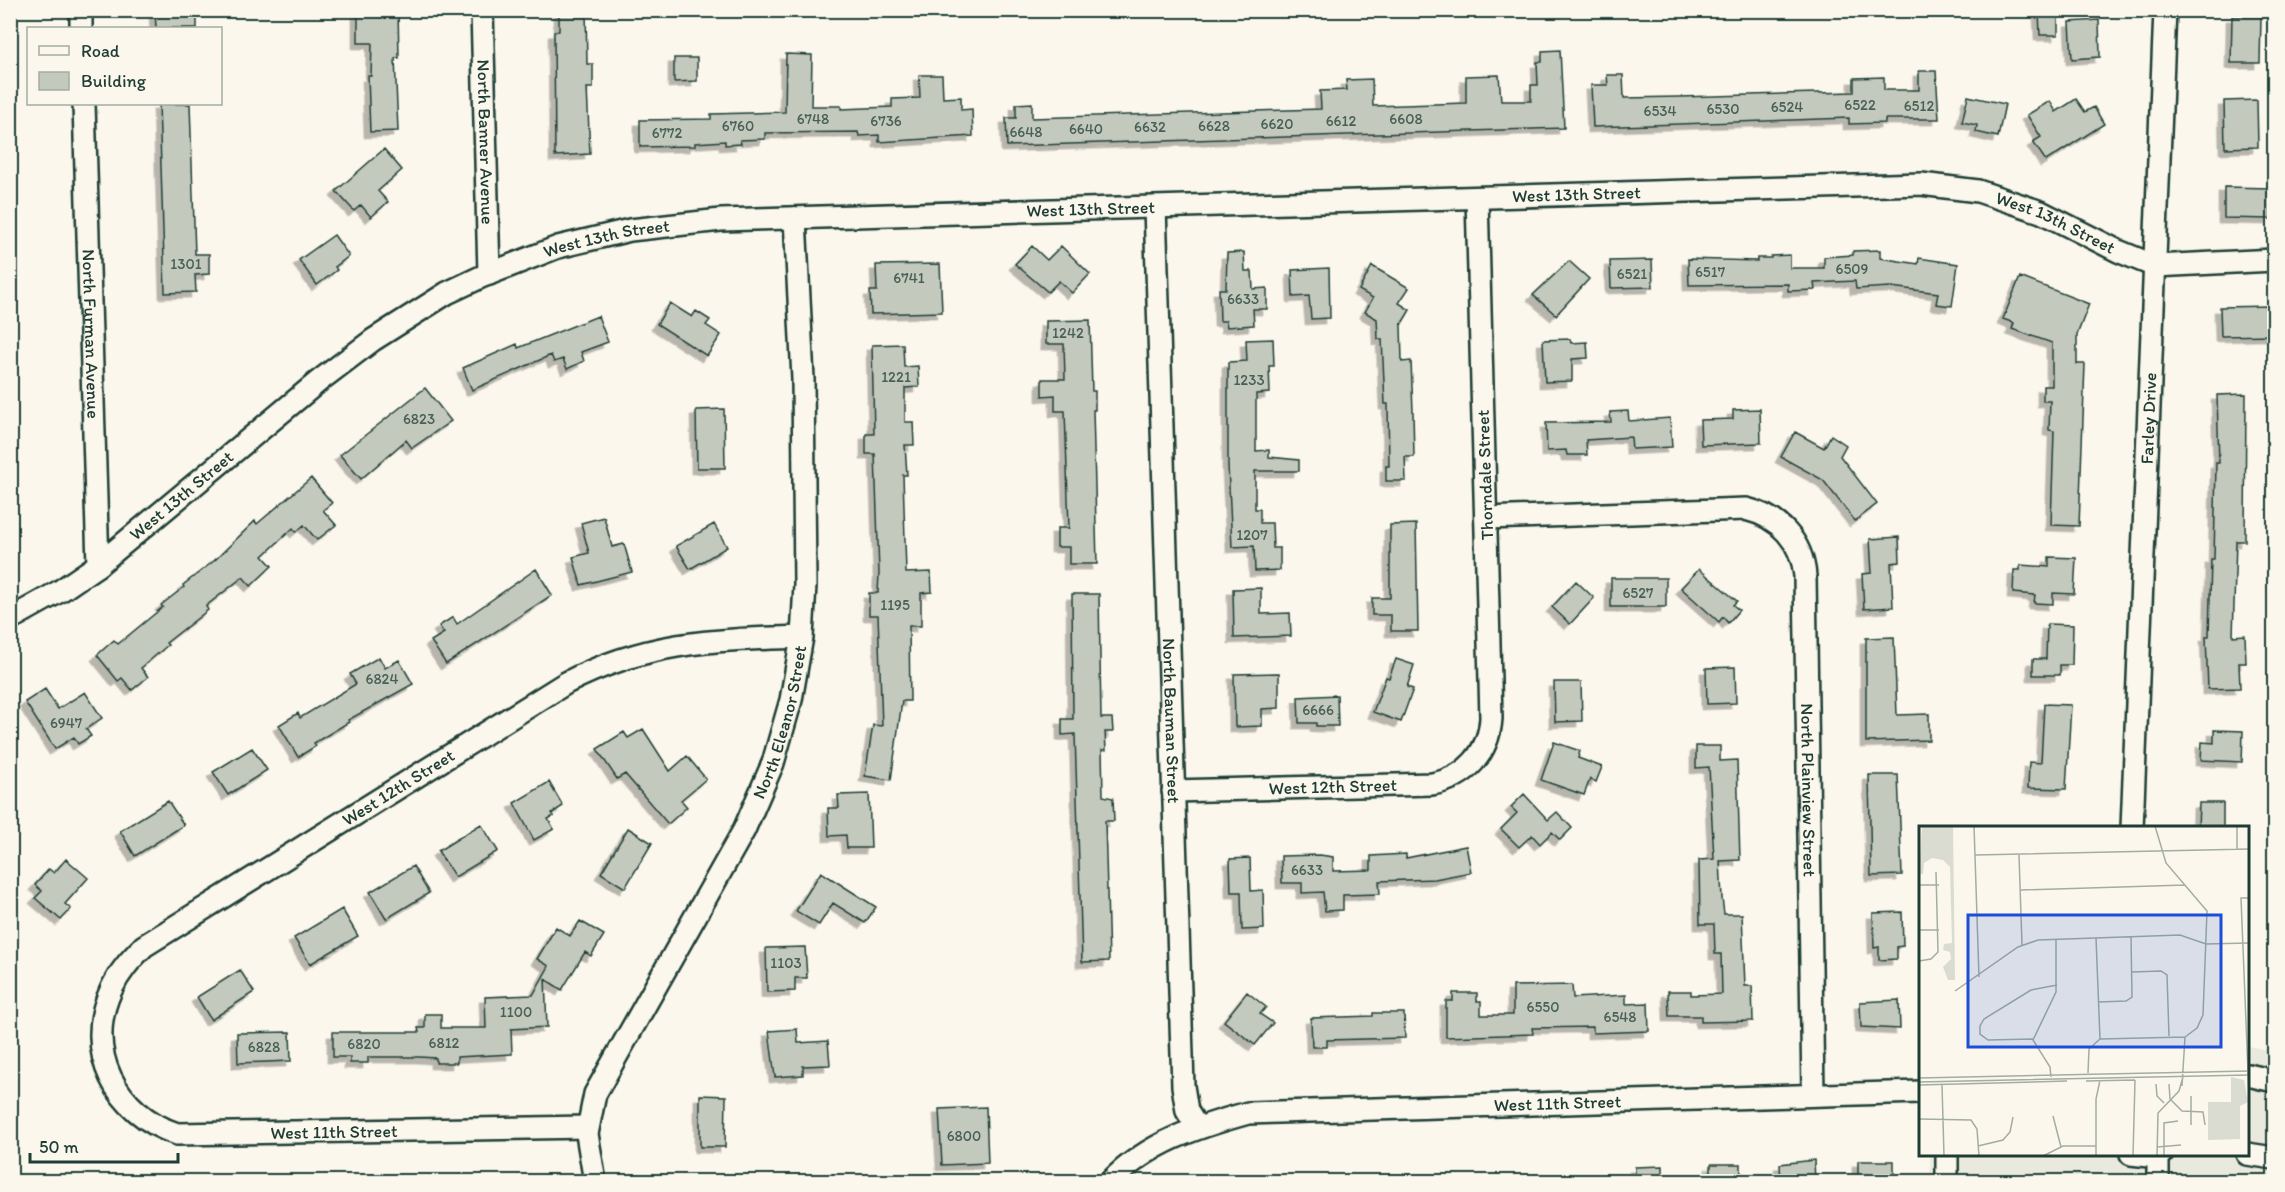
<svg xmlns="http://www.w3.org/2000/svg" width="2285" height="1192" font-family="Itim,sans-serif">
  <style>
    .built { fill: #eae9de }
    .building { fill: #c4c9be; stroke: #1f3d34; stroke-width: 1.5; filter: url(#shadow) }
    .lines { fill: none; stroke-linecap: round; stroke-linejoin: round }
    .minor-casing { stroke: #1f3d34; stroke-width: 26 }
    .minor { stroke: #fbf7ec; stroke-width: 21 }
    .labels { text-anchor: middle; stroke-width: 4.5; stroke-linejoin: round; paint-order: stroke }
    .number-label { font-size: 15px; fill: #486056 }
    .street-label { font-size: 18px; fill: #1f3d34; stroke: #fbf7ec }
    .inset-road { fill: none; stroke: #a3ada2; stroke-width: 1.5 }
    .view { fill: #1d4ed8; fill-opacity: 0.15; stroke: #1d4ed8; stroke-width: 3 }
    .inset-edge { fill: none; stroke: #1f3d34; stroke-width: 3 }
  </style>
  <defs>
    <filter id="shadow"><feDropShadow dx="-5.5" dy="5.5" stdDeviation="0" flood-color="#0004"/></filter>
  </defs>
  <rect width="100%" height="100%" fill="#fbf7ec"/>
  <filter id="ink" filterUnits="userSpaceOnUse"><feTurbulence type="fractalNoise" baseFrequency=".0167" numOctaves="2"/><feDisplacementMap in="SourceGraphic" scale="12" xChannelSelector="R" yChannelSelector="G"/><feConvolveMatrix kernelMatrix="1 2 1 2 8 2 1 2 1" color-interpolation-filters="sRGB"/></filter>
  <g filter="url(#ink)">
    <path class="built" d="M2248,1046l26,5v130h-343l-1,-26 318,-1z"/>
    <path class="building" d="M185,10h12v18h-41l-1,-17z
      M358,10h40l1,48h-4l3,73 -28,1 -2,-56h3l1,-33h-14z
      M559,10h27l1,54h6v24h-6l3,66 -35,2 -1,-124 5,-1z
      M2039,11h19v24h-18z
      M2232,16h29l-1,47h-29z
      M2099,20l1,37 -28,2 -2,-37z
      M1560,50l4,78 -557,18 -1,-28h10v-14l16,-1v15l289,-9 -1,-18 27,-1 -1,-10 26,-1 1,27 93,-3v-27l33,-1 2,26h30v-16h7l-1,-23h5v-11z
      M786,54l26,1 -1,51h30v3l51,-2v-8l28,-1 -1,-23h23l1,23 18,-1v13l11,-1 1,27 -94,6v-7l-20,1 -1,-4 -93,1v6l-25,1 1,4 -16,1v-4l-30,2v3l-55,1v-27l71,-1v-5l74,-2z
      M674,58h23v23l-23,1z
      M1919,71h17l3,48h-54v4l-36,1v-6l-256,9 -2,-42h17l-1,-10h16l1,23 55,-1 175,-5v-14l30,-1v13h35z
      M1968,96l37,8 -7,33 -22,-5 1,-7 -15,-3z
      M2076,99l9,13 9,-5 10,17 -58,37 -13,-19 8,-5 -14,-22 23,-14 6,11z
      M2257,100l1,47 -33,1 -1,-47z
      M159,104h31l5,150h14v20l-14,1 1,17 -31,1z
      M384,149l18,21 -24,21 10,11 -17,15 -10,-12 -7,6 -18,-20z
      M2224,187l48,1 -1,31 -47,-1z
      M334,235l15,21 -14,11 2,3 -20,15 -18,-25z
      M1032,246l15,14 14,-14 29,28 -18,19 -13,-12 -11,11 -33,-28z
      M1880,250v8l38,6 1,-6 39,6 -6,42 -16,-2 2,-11 -47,-6 -35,2 -1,-8 -41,2 1,7 -27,1v-7l-99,1 -1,-26 69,2v-3h14v-2l19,-1v13h34v-11l29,-2v-4z
      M1244,252l1,19h7l1,18 14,-1v21h-14l1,16 -27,2 -1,-6h-6l-1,-32h7l1,-36z
      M1652,260l1,27 -42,1 -1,-27z
      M1569,261l20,18 -33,36 -23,-20z
      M940,264l2,48 -71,2 -1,-23h7l-1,-26z
      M1372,266l37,22 -10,15 11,7 -9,15 1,37 9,-1 2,51 1,45h-9l1,24h-20v-15h3l-1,-62h-3l-3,-65h-4l-1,-20 -12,-7 8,-14 -14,-8z
      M1329,268l1,50 -19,1 -2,-23 -16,1 -1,-27z
      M2020,277l69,27 -12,31v29h8l-6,162 -28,-1 3,-94 -5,-1 1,-29h-7v-15h9v-43l-40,-14 2,-6 -11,-4z
      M670,303l22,14 4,-6 14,9 -4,5 15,10 -14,21 -50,-32z
      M2271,306l1,29 -51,1 -1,-29z
      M598,316l10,26 -27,10 3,9 -17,8 -4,-10 -9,3 -3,-7 -79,35 -9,-22 54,-24 1,4z
      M1090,320l2,71h3v19h-2l4,154h-28v-17h-12v-19h12l-4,-117h-10v-16l-13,1v-17h23l-1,-35h-18v-23z
      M1273,339l1,27h-5l1,27 -14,1v57l13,-1v7l30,3v11h-44v38h5v14h12l1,25h7v22l-25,1 -1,-25 -22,1 -4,-81v-104l19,-1 -1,-21z
      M1570,339l1,4 16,-1 1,16 -16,1v22l-27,1 -2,-42z
      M903,344l1,23 14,-1 1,21 -14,1v34h8l1,23h-9l2,30h-4l3,98 25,-1 1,20 -11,1v33h-12l1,75h-8l-11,79 -26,-4 8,-51 9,1 -4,-111h-9v-22h9l1,-20 -4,-119h-9v-20h8l-2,-89z
      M425,388l26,33 -39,27 -6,-8 -45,39 -21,-24z
      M2246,394l-1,147h-9l-3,95 12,-1 1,28h-7l1,25 -32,1 -2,-53h3l2,-77h3l2,-96h3l-2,-68z
      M724,409l1,59h-28l-1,-58z
      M1760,409l1,34 -60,2 -1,-25 33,-1v-9z
      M1628,411l1,10 41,-3 2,29 -40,2 -1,-12 -45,3 1,15h-20l-1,-5 -19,1 -1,-28 65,-1 -1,-10z
      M1795,432l29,16 7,-13 15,10 -6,11 37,48 -22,17 -32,-41 -42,-23z
      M311,478l21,25 -9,7 13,15 -19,15 -13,-15 -8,7 -3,-4 -30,28 9,10 -21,20 -8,-9 -37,29 2,4 -42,33 2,2 -27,23 7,9 -16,13 -10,-12 -4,3 -21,-26 17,-15 4,4 45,-37 -2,-2 23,-18 -1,-2 32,-25 40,-39 2,3z
      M604,517l8,30 12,-3 8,28 -51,13 -8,-28 16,-4 -8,-30z
      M714,524l13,23 -37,22 -14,-23z
      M1416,524l2,107h-27v-16h-19v-17h18v-73z
      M1899,537l1,25 -9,1 2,44 -29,2 -2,-35 10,-1 -2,-34z
      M2049,557l27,1 -2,36 -21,-1v11l-19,-1 1,-8 -22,-2 1,-23h6v-5l29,2z
      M536,569l16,26 -106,69 -15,-23 13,-8 -5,-7 14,-9 4,7z
      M1699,569l38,32 -4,4 6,5 -11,13 -5,-6 -4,5 -38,-34z
      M1611,578h55v29h-55z
      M1576,581l18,17 -24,26 -18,-17z
      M1261,588v26l29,-1 1,23 -57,2 -1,-49z
      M1072,594h27l2,124h11l1,14h-8l1,18h-4l1,46 10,2 1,23h-9l4,140 -27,1 -7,-228 -13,1v-16h11z
      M2047,624l26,1 -1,40h-12v10h-27v-16h13z
      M1894,637l3,78 32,-1v26l-63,2v-104z
      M379,657l6,11 14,-8 14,24 -65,36 1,2 -35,21 2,3 -18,11 -19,-32 19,-12 2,5 56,-34 -6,-10z
      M1396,659l18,6 -7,22 6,2 -12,33 -28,-10 13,-35 3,1z
      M1735,667l1,36 -29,1 -1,-36z
      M1279,673v35l-17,1v17l-27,1 -1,-53z
      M1554,682h27l1,39 -27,1z
      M45,689l13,20 27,-17 17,26 -16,11 5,7 -13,8 -4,-7 -19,12 -30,-47z
      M1337,695l1,31h-22v-3h-17l-1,-26z
      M2044,704l27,1 -5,84 -38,-1 1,-26 12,1z
      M643,729l27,42 17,-15 19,23 -25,21 6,7 -19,17 -43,-50 -8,5 -20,-30 27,-17 4,6z
      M2214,730l29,1 -1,31 -41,-2 1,-18 12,1z
      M1554,742l26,9 -2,7 24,9 -6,15 -6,-3 -6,16 -43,-15z
      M1696,746h24v15l17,-1 3,100 -20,1 2,37 2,16h18l3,72h7l1,35 -52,1v-6h-32l-1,-25h23v4l31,-1 -1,-40h-6l-1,-30h-14l-1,-64 15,-1 -5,-92 -13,1z
      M252,748l15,22 -39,25 -15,-23z
      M1869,775h29l4,100 -31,1z
      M549,782l14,24 -11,7 2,3 -6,3 6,10 -20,11 -20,-37z
      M869,794l2,54h-24l-1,-13 -17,1 -1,-28h11l-1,-13z
      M1524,794l24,26 9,-8 15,16 -12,12 -8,-8 -12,12 -8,-9 -13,12 -18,-18 16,-16 -6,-6z
      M168,801l16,24 -49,31 -15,-25z
      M2199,803h24v25h-25z
      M481,824l17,27 -43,26 -17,-26z
      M628,828l24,15 -27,45 -24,-15z
      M1466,846l5,26 -36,7 -56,2 1,13 -37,1v15l-18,1 -2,-19 -21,1v-10h-20l-1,-27 39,-1 13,2v14l38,-1v-14l35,-2v4z
      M1250,858l1,33 12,-1 1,39 -22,1 -1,-38h-10l-1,-33z
      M66,859l22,19 -23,26 6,5 -10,11 -26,-22 7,-7 -7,-6 14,-16 5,4z
      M413,866l16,27 -43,26 -16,-27z
      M821,872l55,35 -11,16 -32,-20 -14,22 -23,-14z
      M342,909l16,27 -48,28 -16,-26z
      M1902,912l1,34 -6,1v12l-18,1v-13l-5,1 -1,-35z
      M580,921l24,14 -13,21 -6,-4 -23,38 -17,-11 2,48 -36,2 1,25 -55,3v6h-21v-5l-17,-1h-51v6h-18v-6h-17v-25h86l-1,-4h7v-14h16v14h45l-1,-31 48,-2 16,-29 -12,-7 19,-32 14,9z
      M805,947l2,31h-12v13l-28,1 -1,-44z
      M240,970l14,22 -43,28 -14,-23z
      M1572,985l1,13 53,-3v9l22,-1 1,28 -56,2v-6l-61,1 1,6 -87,3v-36h7v-8h24v8h4v14h32v-29z
      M1247,992l19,15 -6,7 13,9 -18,22 -31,-24z
      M1899,1000l1,29 -39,-2 -1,-25z
      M1373,1013h31l1,25 -78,2v7h-15l-1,-29 62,-2z
      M797,1029l1,14 30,-2 2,24 -27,1v9l-28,2 -6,-46z
      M290,1032l1,29 -53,2 -1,-30z
      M700,1095l26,1 -1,51h-25z
      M986,1107l2,56 -46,2 -3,-56z
      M1814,1160l1,22h-34l-1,-18z
      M1858,1161h36v21h-36z
      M1711,1164h30v18h-30z
      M1663,1166v16h-28v-15z"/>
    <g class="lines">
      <defs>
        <g id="minor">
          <path d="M81,10v18"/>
          <path id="s1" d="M482,10l7,264"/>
          <path id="s2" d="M84,104l14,461"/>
          <path id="s3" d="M1155,207l28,879 4,25 10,16"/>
          <path id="s4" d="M1486,518l260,-9c33,8 56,32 59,67l8,518"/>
          <path id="s5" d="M10,619l50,-28 38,-26 221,-184 54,-41 74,-47 34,-16 77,-30 72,-17 91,-10 1200,-36 57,7 63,21 77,39 37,15 119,-6"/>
          <path id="s6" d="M1173,791l259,-7c34,-6 57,-31 59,-66l-14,-520"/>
          <path id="s7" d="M2132,828l33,-818"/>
          <path d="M2248,1075l26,6"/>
          <path id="s8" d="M588,1127l-411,7c-61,-20 -94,-83 -66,-144 8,-18 20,-31 33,-44l422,-263c81,-42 147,-43 236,-46"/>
          <path d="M1947,1154v28"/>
          <path d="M2131,1154l27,3"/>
          <path d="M2247,1154l27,4"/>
          <path id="s9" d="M595,1182l-8,-48 8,-40 149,-264 29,-67 18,-63 11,-63 3,-52 -2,-206 -8,-161"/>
          <path id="s10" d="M1110,1182c39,-40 87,-55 138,-69l672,-21"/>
          <path d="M2158,1182v-25l4,-3"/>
        </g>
      </defs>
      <use href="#minor" class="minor-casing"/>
      <use href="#minor" class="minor"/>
    </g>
  </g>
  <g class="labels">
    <g class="number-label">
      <text x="1860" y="110">6522</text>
      <text x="1919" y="111">6512</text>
      <text x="1787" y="112">6524</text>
      <text x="1723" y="114">6530</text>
      <text x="1660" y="116">6534</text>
      <text x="813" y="124">6748</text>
      <text x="1406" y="124">6608</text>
      <text x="886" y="126">6736</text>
      <text x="1341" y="126">6612</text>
      <text x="1277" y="129">6620</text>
      <text x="738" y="131">6760</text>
      <text x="1214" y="131">6628</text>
      <text x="1150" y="132">6632</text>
      <text x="1086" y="134">6640</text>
      <text x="1026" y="137">6648</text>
      <text x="667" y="138">6772</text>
      <text x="186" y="269">1301</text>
      <text x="1852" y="274">6509</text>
      <text x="1710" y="277">6517</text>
      <text x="1632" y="279">6521</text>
      <text x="909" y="283">6741</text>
      <text x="1243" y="304">6633</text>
      <text x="1068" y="338">1242</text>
      <text x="896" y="382">1221</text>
      <text x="1249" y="385">1233</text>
      <text x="419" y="424">6823</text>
      <text x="1252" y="540">1207</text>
      <text x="1638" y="598">6527</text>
      <text x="895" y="610">1195</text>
      <text x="382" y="684">6824</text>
      <text x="1318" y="715">6666</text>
      <text x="66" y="728">6947</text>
      <text x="1307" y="875">6633</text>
      <text x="786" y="968">1103</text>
      <text x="1543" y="1012">6550</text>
      <text x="516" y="1017">1100</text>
      <text x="1620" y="1022">6548</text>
      <text x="444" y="1048">6812</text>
      <text x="364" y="1049">6820</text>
      <text x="264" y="1052">6828</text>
      <text x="964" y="1141">6800</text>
    </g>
    <g class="street-label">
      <text dy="6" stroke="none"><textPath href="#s1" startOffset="132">North Banner Avenue</textPath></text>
      <text dy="6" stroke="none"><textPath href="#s5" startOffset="1688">West 13th Street</textPath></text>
      <text dy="6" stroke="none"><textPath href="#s5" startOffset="1202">West 13th Street</textPath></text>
      <text dy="6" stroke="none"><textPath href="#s5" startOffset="2174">West 13th Street</textPath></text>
      <text dy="6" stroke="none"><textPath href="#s5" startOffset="716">West 13th Street</textPath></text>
      <text dy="6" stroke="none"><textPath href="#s2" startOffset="230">North Furman Avenue</textPath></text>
      <text dy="6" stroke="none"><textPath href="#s7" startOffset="410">Farley Drive</textPath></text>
      <text transform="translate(1485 475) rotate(-92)" y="6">Thorndale Street</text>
      <text dy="6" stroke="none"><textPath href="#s5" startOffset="212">West 13th Street</textPath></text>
      <text dy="6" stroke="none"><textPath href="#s9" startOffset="507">North Eleanor Street</textPath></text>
      <text dy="6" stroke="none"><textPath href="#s3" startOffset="514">North Bauman Street</textPath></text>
      <text dy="6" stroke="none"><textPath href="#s8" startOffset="946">West 12th Street</textPath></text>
      <text dy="6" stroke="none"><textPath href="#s6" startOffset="160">West 12th Street</textPath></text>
      <text dy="6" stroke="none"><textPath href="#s4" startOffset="570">North Plainview Street</textPath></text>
      <text dy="6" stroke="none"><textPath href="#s10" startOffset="466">West 11th Street</textPath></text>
      <text transform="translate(334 1132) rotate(-1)" y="6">West 11th Street</text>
    </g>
  </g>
  <g transform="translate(1919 826)">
    <rect width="330" height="330" fill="#fbf7ec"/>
    <path d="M3,0h31l2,154h-7l-5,-13 8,-8 -1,-7 -7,-2 1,-6 8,-1 -2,-76 -7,-7 -11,-2 -8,5 -1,11h-4zM312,251l13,3 4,22 -8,4v33l-32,1v-38h23z" fill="#dbdcd1"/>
    <path class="inset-road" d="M55,0l5,151M236,0l11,37 41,48 -4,104 -6,13 -12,9M318,0v24M56,29l274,-6M100,29l3,90M0,59h20M102,64l164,-5M330,72h-8l8,199M0,104h20M177,112l4,101M0,135l12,-2 7,-7 -2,-80M213,146l29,-1 6,4 2,61M36,165l63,-44 20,-7 142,-5 26,9 43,-1M179,176l28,-1 6,-4 -1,-60M114,213l-45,1 -8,-6v-8l4,-7 47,-29 26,-5M169,247l1,-24 11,-10 85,-2M132,251l-1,-10 -17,-27 23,-48v-53M0,252l330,-7M167,255l49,-1M0,256l330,-7M237,258l1,12 7,7M250,258l1,15 12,12 21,1 2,13M0,259l148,-4M23,259l2,71M263,260l3,-49M272,270v29M134,290l8,31M0,293l52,1 6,9 2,27M59,320l25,-6 7,-8 3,-15M238,321l24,-2M124,330l20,-10h33M177,330v-57l4,-19M214,330l2,-76M238,330l1,-43 21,-22 4,-14M245,330v-33l14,-2"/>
    <path class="view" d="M49,89h253v132h-253z"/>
    <rect width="330" height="330" class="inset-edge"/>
  </g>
  <rect width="2285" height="1192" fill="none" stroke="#fbf7ec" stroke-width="36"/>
  <rect x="18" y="18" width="2249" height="1156" fill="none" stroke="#1f3d34" stroke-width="2" filter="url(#ink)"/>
  <rect x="27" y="27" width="195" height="78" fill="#fbf7ec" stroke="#a3ada2" stroke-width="1.5"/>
  <rect x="39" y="46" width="30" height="9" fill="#fbf7ec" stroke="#a3ada2" stroke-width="1.5"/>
  <text x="81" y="57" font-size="18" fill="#1f3d34">Road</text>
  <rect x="39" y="72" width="30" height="18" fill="#c4c9be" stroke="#a3ada2" stroke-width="1.5"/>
  <text x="81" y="87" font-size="18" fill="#1f3d34">Building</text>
  <path d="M30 1153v9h148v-9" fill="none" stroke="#1f3d34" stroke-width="3"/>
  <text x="39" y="1153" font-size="18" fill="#1f3d34" stroke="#fbf7ec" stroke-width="4.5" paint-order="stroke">50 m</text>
</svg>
